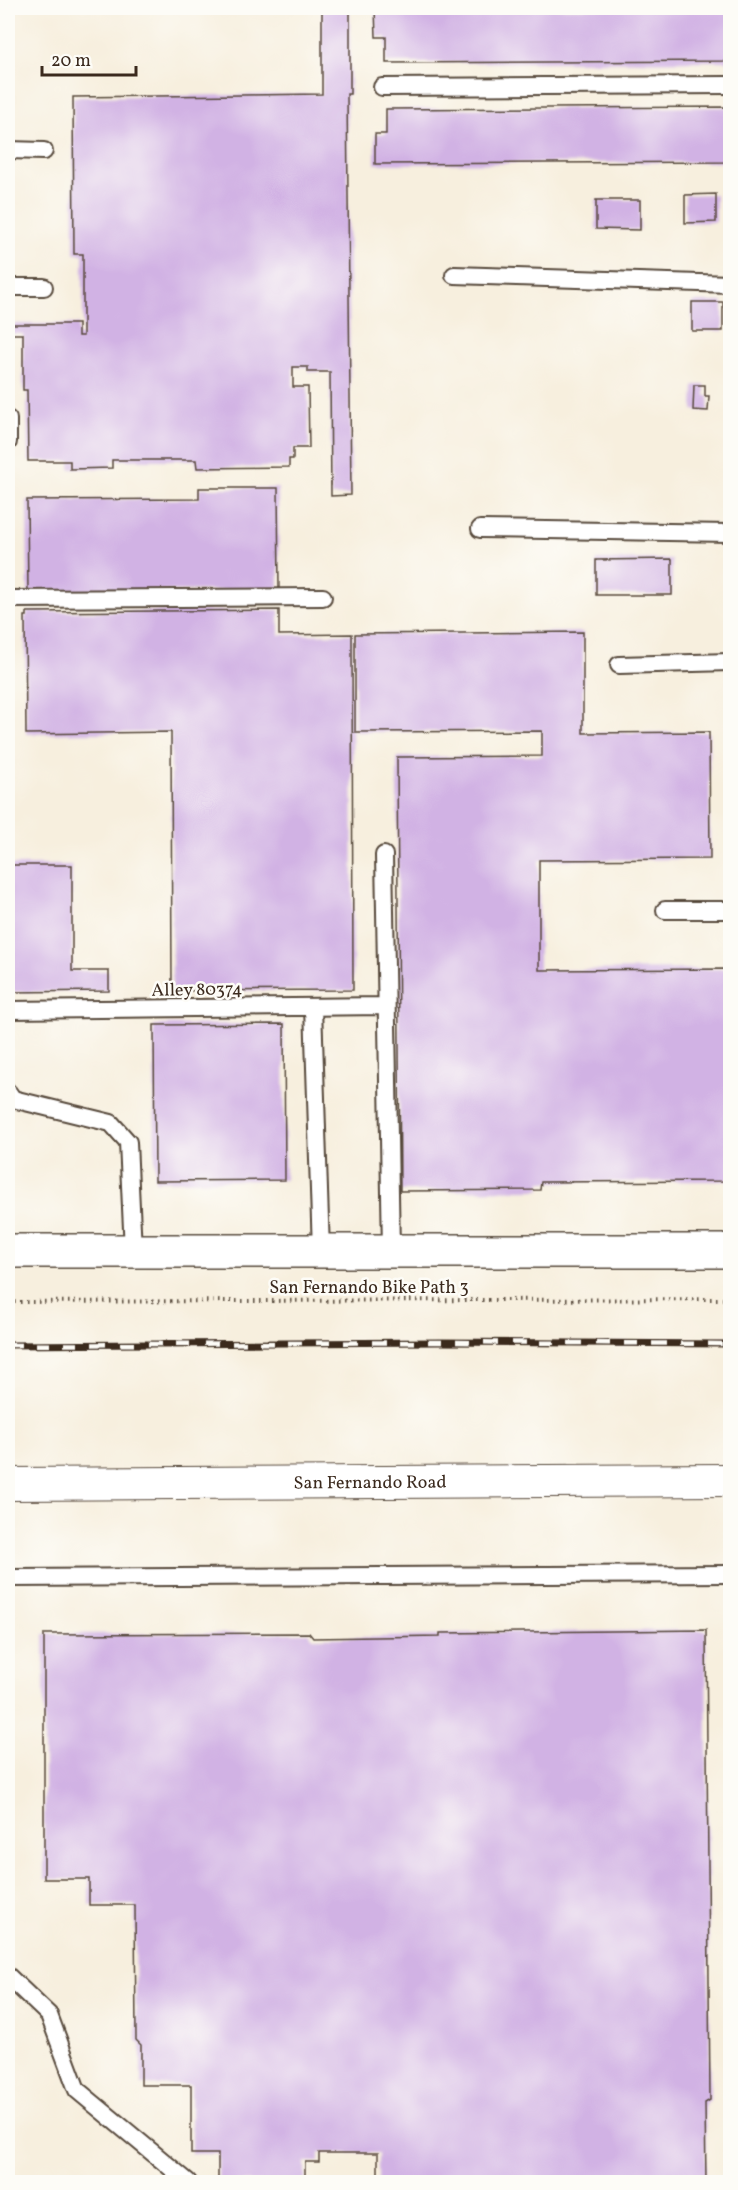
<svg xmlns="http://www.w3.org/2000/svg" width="738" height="2190" font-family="Vollkorn,serif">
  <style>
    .building { fill: #d1b2e4 }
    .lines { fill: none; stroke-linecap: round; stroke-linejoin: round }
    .lane-casing { stroke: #57483b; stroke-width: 20 }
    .street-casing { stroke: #57483b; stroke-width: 34 }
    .primary-casing { stroke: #57483b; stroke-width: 36 }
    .path { stroke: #57483b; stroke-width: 4; stroke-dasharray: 1.5 4.5; stroke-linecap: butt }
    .lane { stroke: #fff; stroke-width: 16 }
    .street { stroke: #fff; stroke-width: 32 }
    .primary { stroke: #fff; stroke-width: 33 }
    .rail-casing { stroke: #3b2a1e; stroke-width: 7 }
    .rail { stroke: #fdfcf7; stroke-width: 4.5; stroke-dasharray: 14; stroke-linecap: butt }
    .labels { text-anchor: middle; stroke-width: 5; stroke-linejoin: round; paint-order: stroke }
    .street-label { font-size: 18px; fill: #3b2a1e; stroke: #fdfcf7 }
  </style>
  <rect width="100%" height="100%" fill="#fdfcf7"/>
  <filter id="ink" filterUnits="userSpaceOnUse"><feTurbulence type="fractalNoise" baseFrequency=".0167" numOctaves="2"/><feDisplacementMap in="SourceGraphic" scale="12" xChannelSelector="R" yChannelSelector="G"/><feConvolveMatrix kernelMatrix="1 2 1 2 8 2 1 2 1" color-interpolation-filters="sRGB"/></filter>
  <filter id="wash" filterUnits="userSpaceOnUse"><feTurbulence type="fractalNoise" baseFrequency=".008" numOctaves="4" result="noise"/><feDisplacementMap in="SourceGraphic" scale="24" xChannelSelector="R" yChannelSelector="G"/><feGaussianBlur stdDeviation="1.35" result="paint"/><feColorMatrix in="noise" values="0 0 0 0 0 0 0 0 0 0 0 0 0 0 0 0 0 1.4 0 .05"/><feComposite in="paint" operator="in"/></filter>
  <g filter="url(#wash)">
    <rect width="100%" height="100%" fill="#f7efde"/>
    <g id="blocks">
      <path class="building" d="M322,8h28v86h-3l4,401 -20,1 -1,-124h-22v-5h-15v20h15l1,61h-16v11h-4v8l-92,1 -1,-8h-84v8l-42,1v-8h-42l-1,-71h-4v-56h-15v-10h70v12h5v-82h-9l-1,-157 249,-3z
        M375,8h355v53l-344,2v-26h-10z
        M730,107v55l-355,2v-30h11v-25z
        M716,194v28l-31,1v-28z
        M596,200h44v30l-44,-1z
        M692,302h31v29h-31z
        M694,385h11v11h4l-1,15 -15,-1z
        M199,488h79l1,102 -251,2 -1,-92 172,-1z
        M672,559v36h-76v-35z
        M279,610v25l73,-1 1,356 -181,1 -1,-259 -145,2 -1,-118h2v-4z
        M583,632v101l126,-1 1,127 -171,1v110l191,-1v212l-189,1 -1,8 -140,1 -3,-434 145,-1v-25l-187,1v-98z
        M8,865h64v106h37v20l-101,1z
        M284,1024l1,156 -130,1 -1,-156z
        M706,1630l4,470 -5,3 1,79h-328v-29h-59v9h-14v20h-87v-28h-27v-69h-50v-40l-5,-5 -1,-135h-46v-26h-45v-245l265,-1 4,5 127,-2v-3z"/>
    </g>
  </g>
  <g filter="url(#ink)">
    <use href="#blocks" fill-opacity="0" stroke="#57483b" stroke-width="1.5"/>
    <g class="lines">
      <defs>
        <path id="lane" d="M382,87l348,-2
          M8,150l36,1
          M454,275l276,9
          M8,287h36
          M8,419v23
          M480,529l250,4
          M8,599l315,-2
          M619,665l111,-3
          M384,855l7,395
          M665,910h65
          M313,1007l8,244
          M8,1010l378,-4
          M8,1092l5,7 98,24 17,19 5,109
          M8,1578l722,-4
          M8,1976l41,39 28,75 111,92"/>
        <g id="street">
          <path id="s1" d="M8,1484l722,-4"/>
        </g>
        <path id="primary" d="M8,1251h722"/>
      </defs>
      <use href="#lane" class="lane-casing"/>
      <use href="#street" class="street-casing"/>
      <use href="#primary" class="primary-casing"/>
      <path class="path" d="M8,1302l722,-3"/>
      <use href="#lane" class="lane"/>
      <use href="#street" class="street"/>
      <use href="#primary" class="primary"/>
      <defs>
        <path id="rail" d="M8,1345l432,-3 290,2"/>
      </defs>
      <use href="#rail" class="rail-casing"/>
      <use href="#rail" class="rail"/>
    </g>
  </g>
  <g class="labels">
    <g class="street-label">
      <text transform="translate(197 989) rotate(-1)" y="6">Alley 80374</text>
      <text x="369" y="1293">San Fernando Bike Path 3</text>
      <text dy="6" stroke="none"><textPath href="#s1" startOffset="362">San Fernando Road</textPath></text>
    </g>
  </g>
  <rect width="738" height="2190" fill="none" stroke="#fdfcf7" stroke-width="30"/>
  <path d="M42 66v9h94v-9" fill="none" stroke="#3b2a1e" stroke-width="3"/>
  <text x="51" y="66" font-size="18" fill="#3b2a1e" stroke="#fdfcf7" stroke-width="4.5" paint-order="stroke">20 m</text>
</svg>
